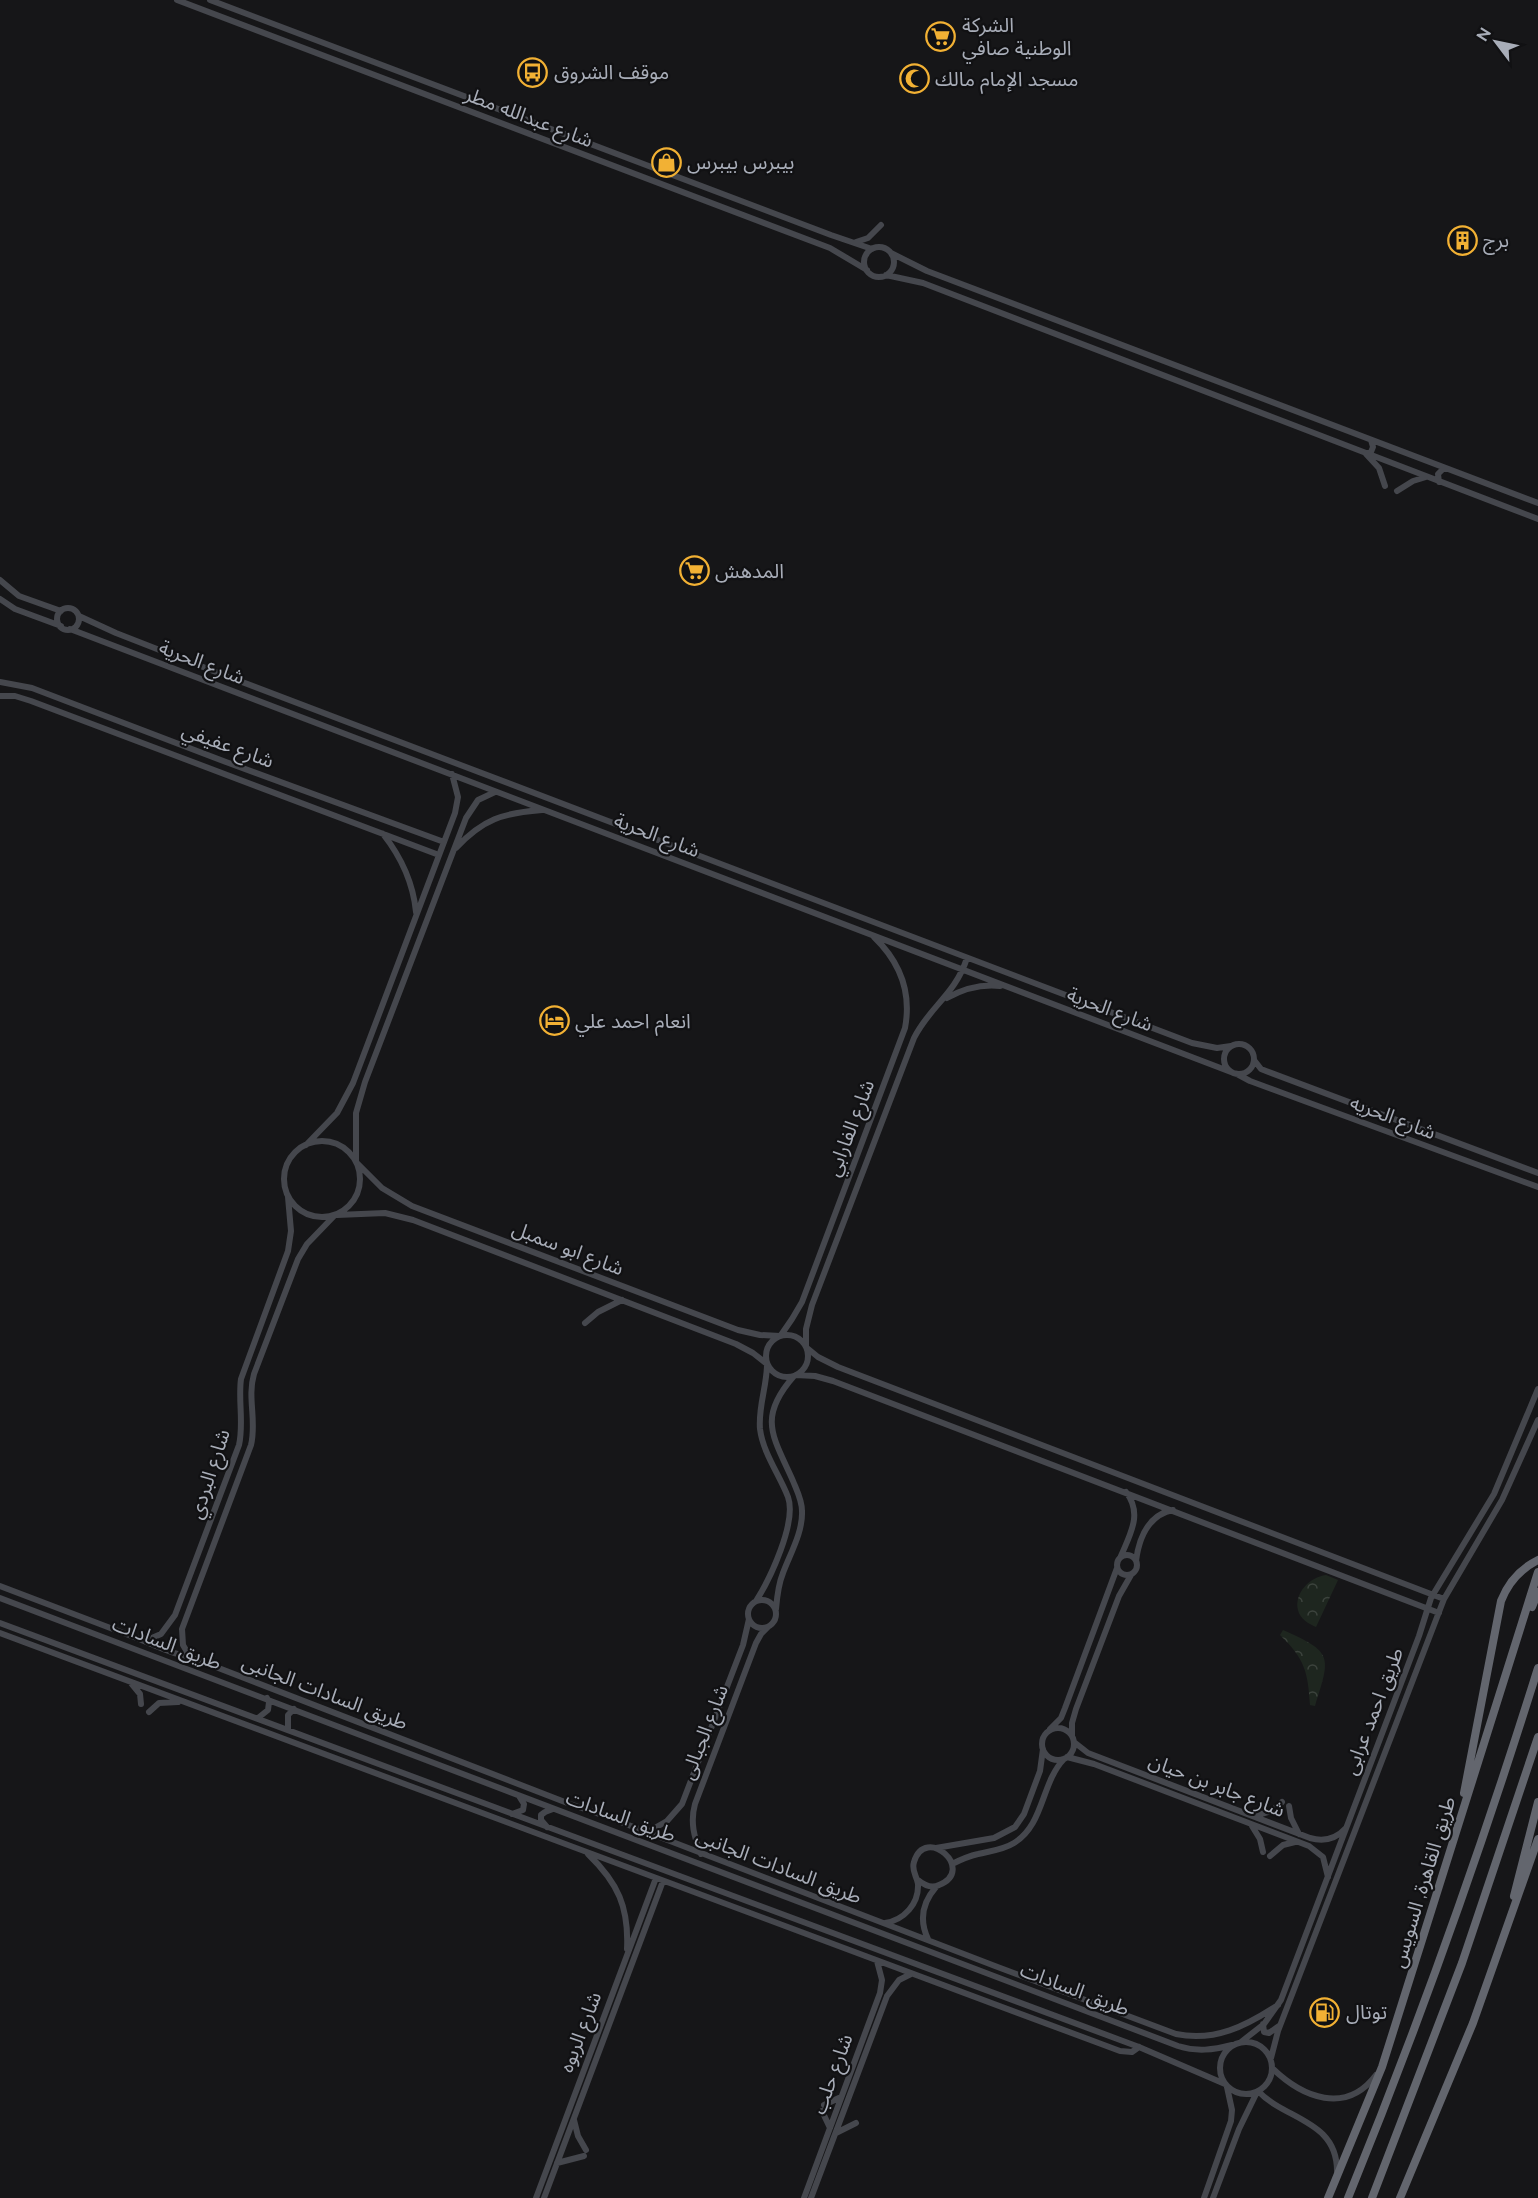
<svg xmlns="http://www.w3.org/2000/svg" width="1538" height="2198" font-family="Raleway,'Noto Sans Arabic',sans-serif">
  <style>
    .forest { fill: url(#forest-crowns) }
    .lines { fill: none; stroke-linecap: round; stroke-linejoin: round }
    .secondary { stroke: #45474d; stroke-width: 6 }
    .highway { stroke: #63666e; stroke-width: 8 }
    .labels { text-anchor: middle; stroke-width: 4.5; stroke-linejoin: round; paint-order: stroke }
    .poi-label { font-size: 20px; fill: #a8adb8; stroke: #111113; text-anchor: start }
    .street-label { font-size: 20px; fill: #a8adb8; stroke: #111113 }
  </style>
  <defs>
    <pattern id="forest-crowns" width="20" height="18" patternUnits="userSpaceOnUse" patternTransform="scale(1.5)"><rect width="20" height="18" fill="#1e261f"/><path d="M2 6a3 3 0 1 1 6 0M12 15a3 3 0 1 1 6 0" fill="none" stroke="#3c433d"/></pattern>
  </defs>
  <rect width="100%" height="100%" fill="#161618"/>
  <path class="forest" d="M1326,1575l12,5 -22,47c-7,-3 -16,-8 -18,-17 -4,-17 12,-33 28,-35z
    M1283,1630c50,22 48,26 32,76l-5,-1c-2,-33 -5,-46 -30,-70z"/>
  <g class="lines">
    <path class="secondary" d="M177,0l653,248 37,22
      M210,0l621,235 41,14
      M856,242l12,-4 13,-13
      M864 262a15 15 0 1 1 30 0a15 15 0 1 1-30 0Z
      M891,253l36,18 611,232
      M886,275l37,8 615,236
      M1371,440l2,7 -2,5 -5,2 13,14 6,18
      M1439,482l-1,-8 6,-6
      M1397,491l16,-10 13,-4
      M0,580l19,16 42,15
      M0,599l15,10 46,17
      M57 619a11 11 0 1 1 22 0a11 11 0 1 1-22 0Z
      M79,616l37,17 105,41 971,369 25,5 14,-2
      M70,629l1161,443
      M0,682l32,6 194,74 218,80
      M0,696h15l16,5 408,154
      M383,834c19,24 30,48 33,78
      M456,848c27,-29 47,-35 86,-38
      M947,998c16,-9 34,-14 53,-12
      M1224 1059a15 15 0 1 1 30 0a15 15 0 1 1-30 0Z
      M1254,1060l7,9 5,2 272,102
      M1237,1074l13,7 288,106
      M284 1179a38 38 0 1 1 76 0a38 38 0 1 1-76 0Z
      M306,1145l31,-32 16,-30 102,-270 3,-16 -6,-23
      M356,1162v-49l9,-31 101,-264 12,-18 17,-8
      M357,1163l25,25 30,18 326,124 22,5 20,1
      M337,1215l48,-2 28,7 323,124 17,9 14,11
      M585,1323l13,-11 24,-12
      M766 1356a21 21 0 1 1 42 0a21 21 0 1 1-42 0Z
      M781,1335l11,-16 10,-17 103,-274c7,-37 -5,-66 -31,-91
      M806,1346v-17l6,-24 102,-267c16,-32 41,-43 53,-80
      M807,1348l11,9 20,10 606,232
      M796,1375l19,1 18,5 606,232
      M1117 1565a10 10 0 1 1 20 0a10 10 0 1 1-20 0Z
      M1121,1556c9,-22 22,-42 5,-64
      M1136,1561c3,-23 12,-46 37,-51
      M0,1586c45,17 89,34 134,51 19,7 36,17 56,20l380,147 35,12 390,150 181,68c39,8 70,-8 102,-29
      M0,1598l1178,448c19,6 35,4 54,-1
      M748 1614a14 14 0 1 1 28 0a14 14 0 1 1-28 0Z
      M756,1601c14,-22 41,-79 32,-104 -9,-23 -25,-44 -28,-68 -2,-22 7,-43 7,-65
      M776,1609c1,-12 2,-24 7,-36 7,-19 20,-41 19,-62 0,-11 -5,-20 -9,-30 -20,-45 -36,-63 1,-105
      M0,1623l1139,424 86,37
      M0,1633l1120,418 12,1 7,-5
      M145,1641l16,-7 14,-19 64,-170c5,-22 -1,-44 2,-66l47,-128 3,-20 -3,-34
      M190,1657l-7,-12 -1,-16 69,-184c6,-24 -4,-47 3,-71l44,-115 9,-15 27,-28
      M131,1683l9,11 1,10
      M149,1712l10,-9 19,-1
      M258,1718l10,-8 1,-8 -2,-4
      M1042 1744a16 16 0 1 1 32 0a16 16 0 1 1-32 0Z
      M1050,1729l11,-11 4,-10 52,-140
      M288,1730v-15l6,-6
      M1072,1736v-13l4,-14 43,-113 12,-21
      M1074,1742l14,11 222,85c14,4 26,1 36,-10
      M1067,1757l27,7 215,82 14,11 5,20
      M1289,1806l2,12 8,16
      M512,1814l11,-4 1,-6 -5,-8
      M1254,1816l18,-5 10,-9
      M1252,1826l8,13 3,13
      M547,1827l-6,-7v-5l4,-3 8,-3
      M646,1833l21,-12 15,-17 61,-159 6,-26
      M936,1848l58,-10 21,-11 9,-13 16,-43 3,-22
      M588,1854c30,29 41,53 39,95
      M701,1854c-7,-17 -11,-32 -6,-50l61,-161 5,-9 7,-7
      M1270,1856l13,-11 12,-3
      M952,1864c8,-4 17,-8 26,-10 12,-3 25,-4 36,-11 30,-18 27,-60 50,-84
      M885,1923c19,-3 34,-19 33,-39 -1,-8 -7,-13 -4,-22 11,-38 63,8 25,23 -8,4 -15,0 -21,-5
      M928,1939c-9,-19 -6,-36 8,-52
      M1263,2024l1,8 5,1 10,-7
      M1220 2068a26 26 0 1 1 52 0a26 26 0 1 1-52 0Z
      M1241,2042l23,-18 17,-24 138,-364 12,-38 63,-104 44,-105
      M1271,2058l7,-27 166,-432 58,-99 36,-80
      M1272,2068c31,30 74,47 104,7
      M1258,2091c27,29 79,29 79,80
      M824,2105l17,-8
      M822,2111l8,17
      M574,2120l4,16 8,14
      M836,2133l20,-10
      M557,2163l27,-7
      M536,2198l120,-320
      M544,2198l119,-317
      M804,2198l76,-205 2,-13 -5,-19
      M811,2198l76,-202 12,-16 12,-6
      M1204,2198l27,-77 1,-11 -5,-23
      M1213,2198l26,-69 18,-37"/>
    <path class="highway" d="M1532,1607l6,-15
      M1464,1793l37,-192c7,-18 19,-32 37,-41
      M1514,1896l24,-94
      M1328,2198l54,-131 156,-495
      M1348,2198c71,-174 134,-351 190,-530
      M1372,2198l90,-235 76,-226
      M1400,2198l73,-175 65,-184"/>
  </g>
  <defs>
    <symbol id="supermarket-ring" viewBox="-11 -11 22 22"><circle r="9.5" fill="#111113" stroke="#f2b134" stroke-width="1.5"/><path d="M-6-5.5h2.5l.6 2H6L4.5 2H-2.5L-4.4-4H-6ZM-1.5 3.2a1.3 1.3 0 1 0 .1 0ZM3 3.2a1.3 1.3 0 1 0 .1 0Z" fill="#f2b134"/></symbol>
    <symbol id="bus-ring" viewBox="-11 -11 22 22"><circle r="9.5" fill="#111113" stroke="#f2b134" stroke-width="1.5"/><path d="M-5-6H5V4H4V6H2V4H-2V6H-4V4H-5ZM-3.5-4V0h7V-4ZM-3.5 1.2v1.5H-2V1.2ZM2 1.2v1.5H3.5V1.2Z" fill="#f2b134"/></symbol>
    <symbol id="mosque-ring" viewBox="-11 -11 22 22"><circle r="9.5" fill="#111113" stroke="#f2b134" stroke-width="1.5"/><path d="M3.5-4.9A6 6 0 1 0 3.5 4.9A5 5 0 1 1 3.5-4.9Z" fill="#f2b134"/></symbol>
    <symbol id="shop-ring" viewBox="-11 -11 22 22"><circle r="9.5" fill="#111113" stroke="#f2b134" stroke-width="1.5"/><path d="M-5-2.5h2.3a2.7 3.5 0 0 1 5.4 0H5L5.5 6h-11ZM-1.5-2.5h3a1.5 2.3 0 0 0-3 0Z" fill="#f2b134"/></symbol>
    <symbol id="building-ring" viewBox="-11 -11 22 22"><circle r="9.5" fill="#111113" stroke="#f2b134" stroke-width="1.5"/><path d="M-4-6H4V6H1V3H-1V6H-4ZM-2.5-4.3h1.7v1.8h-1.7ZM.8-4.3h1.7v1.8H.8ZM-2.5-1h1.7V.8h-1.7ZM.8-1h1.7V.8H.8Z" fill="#f2b134"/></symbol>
    <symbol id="hotel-ring" viewBox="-11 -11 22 22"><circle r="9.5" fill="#111113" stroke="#f2b134" stroke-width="1.5"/><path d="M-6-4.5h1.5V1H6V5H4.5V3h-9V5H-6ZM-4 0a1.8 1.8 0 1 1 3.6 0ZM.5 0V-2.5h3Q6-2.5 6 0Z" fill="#f2b134"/></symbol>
    <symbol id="fuel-ring" viewBox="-11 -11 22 22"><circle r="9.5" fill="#111113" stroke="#f2b134" stroke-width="1.5"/><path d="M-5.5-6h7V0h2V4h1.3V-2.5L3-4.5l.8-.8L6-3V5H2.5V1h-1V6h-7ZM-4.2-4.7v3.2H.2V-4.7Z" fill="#f2b134"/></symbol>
  </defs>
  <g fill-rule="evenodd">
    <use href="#supermarket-ring" x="924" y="20" width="33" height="33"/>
    <use href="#bus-ring" x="516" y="56" width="33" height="33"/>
    <use href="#mosque-ring" x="898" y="62" width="33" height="33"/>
    <use href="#shop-ring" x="650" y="146" width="33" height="33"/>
    <use href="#building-ring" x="1446" y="224" width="33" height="33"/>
    <use href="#supermarket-ring" x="678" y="554" width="33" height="33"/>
    <use href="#hotel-ring" x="538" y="1004" width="33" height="33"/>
    <use href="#fuel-ring" x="1308" y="1996" width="33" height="33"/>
  </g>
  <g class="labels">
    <g class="poi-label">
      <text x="962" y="32">الشركة<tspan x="962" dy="23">الوطنية صافي</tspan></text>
      <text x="554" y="79">موقف الشروق</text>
      <text x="935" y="86">مسجد الإمام مالك</text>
      <text x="687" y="169">بيبرس بيبرس</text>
      <text x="1483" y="247">برج</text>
      <text x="715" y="578">المدهش</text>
      <text x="575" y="1028">انعام احمد علي</text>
      <text x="1346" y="2019">توتال</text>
    </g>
    <g class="street-label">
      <text transform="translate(529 117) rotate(21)" y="7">شارع عبدالله مطر</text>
      <text transform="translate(202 662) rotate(21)" y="7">شارع الحرية</text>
      <text transform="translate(228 745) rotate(20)" y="7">شارع عفيفي</text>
      <text transform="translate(657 835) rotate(21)" y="7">شارع الحرية</text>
      <text transform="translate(1110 1009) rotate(21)" y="7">شارع الحرية</text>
      <text transform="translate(1393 1117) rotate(21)" y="7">شارع الحريه</text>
      <text transform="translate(850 1128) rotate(-69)" y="7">شارع الفارابي</text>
      <text transform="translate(568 1248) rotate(21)" y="7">شارع ابو سمبل</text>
      <text transform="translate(209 1474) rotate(-72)" y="7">شارع البردي</text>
      <text transform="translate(167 1643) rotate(21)" y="7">طريق السادات</text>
      <text transform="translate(325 1692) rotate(21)" y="7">طريق السادات الجانبى</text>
      <text transform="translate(1373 1711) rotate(-69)" y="7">طريق احمد عرابى</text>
      <text transform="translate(704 1732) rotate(-69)" y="7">شارع الجبالى</text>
      <text transform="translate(1217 1785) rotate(21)" y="7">شارع جابر بن حيان</text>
      <text transform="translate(621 1816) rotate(20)" y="7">طريق السادات</text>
      <text transform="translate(779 1866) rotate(21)" y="7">طريق السادات الجانبى</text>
      <text transform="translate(1423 1882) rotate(-73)" y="7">طريق القاهرة, السويس</text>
      <text transform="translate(1075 1989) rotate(21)" y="7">طريق السادات</text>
      <text transform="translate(580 2032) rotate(-69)" y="7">شارع الربوه</text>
      <text transform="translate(832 2074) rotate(-70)" y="7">شارع حلب</text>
    </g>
  </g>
  <g transform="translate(1496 42) rotate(302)" stroke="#111113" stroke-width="4.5" paint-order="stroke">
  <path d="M0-4.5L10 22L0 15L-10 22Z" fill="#a8adb8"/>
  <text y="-9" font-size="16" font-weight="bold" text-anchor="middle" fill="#a8adb8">N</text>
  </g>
</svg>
